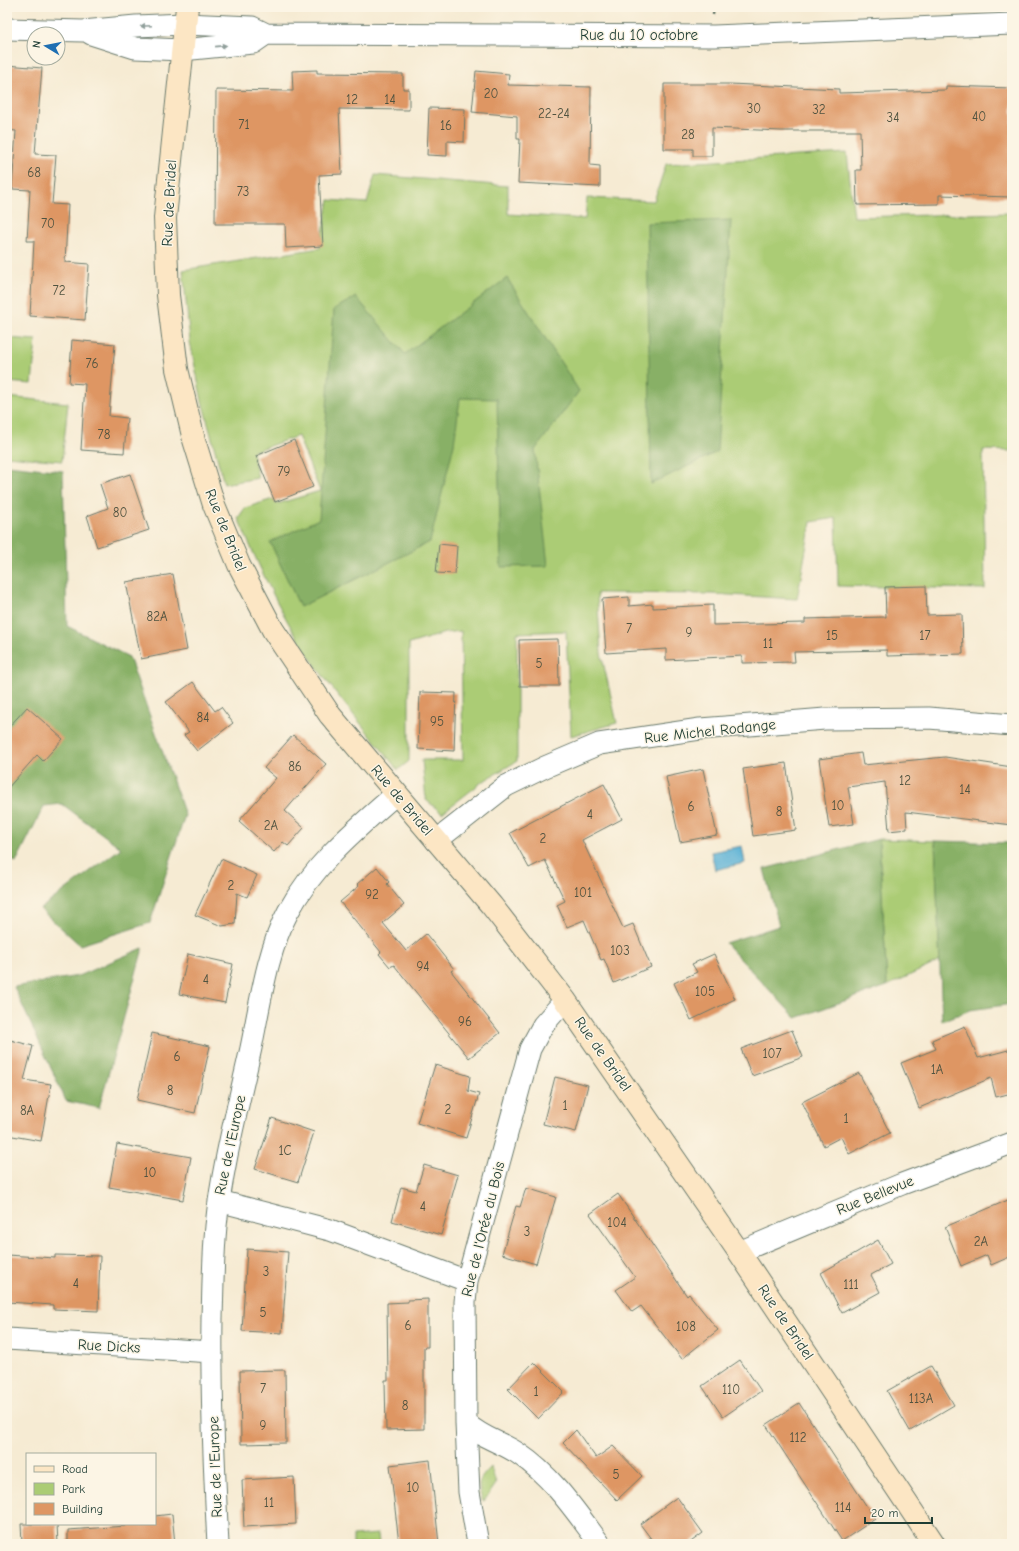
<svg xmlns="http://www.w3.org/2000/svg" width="1019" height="1551" font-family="'Comic Neue',sans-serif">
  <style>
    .green { fill: #abcc74; stroke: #658454 }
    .forest { fill: #88b066; stroke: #54764d }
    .water { fill: #58b0d5; stroke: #3c7684 }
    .building { fill: #de9663 }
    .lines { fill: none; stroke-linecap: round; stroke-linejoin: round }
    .minor-casing { stroke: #6a7a6c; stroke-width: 23 }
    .secondary-casing { stroke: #6a7a6c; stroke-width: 24 }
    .path { stroke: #6a7a6c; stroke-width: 2.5; stroke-dasharray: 3 3; stroke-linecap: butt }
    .minor { stroke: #fff; stroke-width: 21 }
    .secondary { stroke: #fce6c4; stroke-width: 22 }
    .oneway { fill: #8f9e9a }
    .labels { text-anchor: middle; stroke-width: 3; stroke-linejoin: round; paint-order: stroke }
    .number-label { font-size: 13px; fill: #4f5340 }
    .street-label { font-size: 15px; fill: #1f3d34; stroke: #fcf5e5 }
  </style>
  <rect width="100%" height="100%" fill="#fcf5e5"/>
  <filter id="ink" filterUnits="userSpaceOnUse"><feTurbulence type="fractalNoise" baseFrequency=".025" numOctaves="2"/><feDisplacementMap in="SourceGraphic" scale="8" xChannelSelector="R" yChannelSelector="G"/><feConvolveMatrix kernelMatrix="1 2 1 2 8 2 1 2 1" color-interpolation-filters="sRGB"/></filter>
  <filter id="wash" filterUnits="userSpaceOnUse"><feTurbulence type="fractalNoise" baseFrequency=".012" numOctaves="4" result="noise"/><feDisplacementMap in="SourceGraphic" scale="16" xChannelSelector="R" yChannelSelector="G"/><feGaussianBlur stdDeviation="0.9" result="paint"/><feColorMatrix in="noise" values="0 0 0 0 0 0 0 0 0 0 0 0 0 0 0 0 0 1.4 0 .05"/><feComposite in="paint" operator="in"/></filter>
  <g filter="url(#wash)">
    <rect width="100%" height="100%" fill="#f6ebd3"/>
    <path class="green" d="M847,153l7,64 158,-4v238l-29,-1 2,139 -147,-3 -2,-68 -25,4 -14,77 -84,-5 -116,-1 4,60 16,70 -46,13 -5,-105 -49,2v128l-35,21 -40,31 -16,-13 -4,-40h41l-2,-129 -16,2 -36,11v117l-11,9c-27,-34 -55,-67 -81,-102 -33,-46 -57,-99 -79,-150l7,-10 28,-9 4,5 43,-13 -22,-55 -46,16 6,26 -34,6 -22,-83 -12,-59 -7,-72 137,-22 9,-48 38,3 8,-28 133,11v28l77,5 2,-21 67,3 12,-37z
      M7,338l29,2 -4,44 -25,-2z
      M7,397l61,6 -6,58 -55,-5z
      M879,839l56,2 5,120 -53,25z
      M491,1467l5,17 -12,17 -2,-1c-5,-18 -4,-19 9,-33z
      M378,1534l1,10h-26v-8z"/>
    <path class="forest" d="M731,220l-14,232 -66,32 -4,-261z
      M507,278l72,113 -44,59 13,116 -47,1 -4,-168 -37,-1 -6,46 -24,98 -130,65 -30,-65 49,-23 15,-210 22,-12 49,57z
      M7,465l56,6 4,155 62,31 56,158 -35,108 -70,22 -40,-36 81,-61 -59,-44 -18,2 -28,56 -9,-4z
      M879,839l8,147 -91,32 -71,-75 54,-17 -15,-57z
      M935,841l77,2v161l-42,6 -28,11z
      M143,948l-44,160 -33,-7 -52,-114 64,-11z"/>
    <path class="water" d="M742,846l3,17 -30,7 -4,-18z"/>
    <g id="blocks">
      <path class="building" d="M7,65l35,3 -7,86 21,1 -4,49 16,1 -3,57 24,2 -4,56 -55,-4 4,-75h-7l3,-51 -18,-1 4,-58 -9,-1z
        M317,70v3l86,1v15h6v21l-70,-1 3,65 -23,1 4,71 -37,2 -1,-24h-70l1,-134 77,1 -1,-20z
        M476,71l33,3 -1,11 83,2 -1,78 10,1v21l-82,-4 2,-44h-3v-23l-45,-4z
        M664,84h66l109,5v4l107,-3v-4l66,2v109l-73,-2v9l-82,1 -1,-35h5l-1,-39h-79l-69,-3v28h-19v-7h-29z
        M429,108l36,1 -1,33 -17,-1v15l-20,-1z
        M72,340l43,4 -6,72 18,2 -3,35 -43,-3 4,-66 -16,-1z
        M294,440l19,47 -38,15 -19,-46z
        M130,474l19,56 -52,17 -10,-31 21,-8 -8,-24z
        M439,544l18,2 -2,28 -19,-1z
        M173,574l14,76 -46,9 -15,-77z
        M926,586l1,29 35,-1 1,40 -76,2v-6l-93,2 1,10 -53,1v-7l-76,4v-11l-60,4 -4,-54 27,-2v9l24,-2v4l60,-3v20l92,-2v-4l81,-2 -1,-30z
        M558,639l1,47h-39l-1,-46z
        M193,682l22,29 6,-4 12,16 -36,28 -13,-16 5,-3 -23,-30z
        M420,692l36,1 -2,58 -36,-2z
        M27,707l36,32 -20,22 -6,-6 -30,34v-60z
        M293,735l33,29 -41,47 19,17 -16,18 -5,-4 -9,10 -35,-31 37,-43 -12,-10z
        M861,753l2,12 82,-8 67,10v58l-106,-13 1,17 -18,2 -4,-49 -37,5 6,37 -25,3 -10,-68z
        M786,763l10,67 -43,6 -10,-67z
        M703,769l14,66 -37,7 -14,-65z
        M604,784l18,35 -40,21 41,88 10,-4 18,43 -37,16 -10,-24 -3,1 -17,-40 -17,7 -10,-22 8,-4 -20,-41 -16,8 -19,-35z
        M221,859l36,16 -10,22 -10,-4 -2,31 -13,2 -27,-11z
        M377,867l12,15 -2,2 17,21 -21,18 23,28 20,-17 28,35 -3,2 49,62 -31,25 -75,-93 -4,2 -11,-13 2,-2 -41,-50 19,-16 -2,-2z
        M188,954l45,10 -8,39 -46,-9z
        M714,954l21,45 -44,21 -17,-37 23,-11 -5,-8z
        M965,1026l13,32 34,-9v44l-16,4 -5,-19 -72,30 -18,-45 35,-14 -4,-9z
        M792,1030l11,27 -51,19 -11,-27z
        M152,1033l58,13 -15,67 -58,-13z
        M7,1039l26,7 -9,34 27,4 -10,57 -34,-6z
        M435,1065l35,11 -2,15 11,3 -13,44 -49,-15z
        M859,1073l31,60 -41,21 -8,-17 -17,9 -22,-44z
        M555,1077l33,8 -12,47 -33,-8z
        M272,1118l42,14 -16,50 -43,-13z
        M117,1144l74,13 -8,43 -74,-13z
        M424,1165l34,10 -17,60 -49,-14 9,-34 15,4z
        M526,1188l30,9 -20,67 -34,-10 14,-48 4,1z
        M618,1194l69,102 2,-2 29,36 -36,29 -41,-53 -9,6 -16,-22 19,-13 -45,-63z
        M1008,1200l4,9v47l-21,9 -4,-10 -26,11 -16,-39z
        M878,1240l13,24 -20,11 9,17 -38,21 -21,-40z
        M247,1249l41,3 -6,81 -40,-2z
        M7,1255l48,3v-3l45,1 -2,55 -45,-2v-4l-46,-3z
        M428,1299v48h-4v82l-38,1 -1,-50h3l-1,-77 21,-1v-2z
        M740,1360l21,31 -38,26 -21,-31z
        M534,1362l30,30 -26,27 -30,-30z
        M931,1366l23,39 -44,26 -23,-40z
        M285,1370l1,73 -45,1 -1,-73z
        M799,1403l76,116 -33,22 -76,-116z
        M576,1430l20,28 17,-12 29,30 -25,24 -54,-57z
        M430,1460l9,84h-40l-9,-79z
        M294,1477l2,47 -52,3 -2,-47z
        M677,1497l26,36 -15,11h-33l-15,-20z
        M172,1514l3,30h-107v-14l58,-4 -1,-2h30v-8z
        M21,1524h36l1,20h-36z"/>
    </g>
  </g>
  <g filter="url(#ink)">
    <use href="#blocks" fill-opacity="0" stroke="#6a7a6c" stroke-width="1"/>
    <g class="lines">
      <defs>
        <path id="minor" d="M7,29l76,2 53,-5 49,-2 67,3 14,7 448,2 298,-12
          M91,34l44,14 47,2 71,-7 13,-9
          M436,841l70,-55 39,-19 54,-23 101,-15 125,-10 104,-1 83,7
          M219,1201l111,29 137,51
          M739,1252l163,-68 110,-41
          M7,1339l205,13
          M466,1423c19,17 34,18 53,31 34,23 57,58 81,90
          M218,1544c-4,-75 -7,-150 -6,-226 1,-30 1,-61 4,-92 6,-60 22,-119 35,-178 9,-43 16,-97 37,-136 26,-48 68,-83 108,-118
          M478,1544l-9,-52 -3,-69 -1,-121 2,-21 63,-232 13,-24 22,-25"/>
        <path id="secondary" d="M187,7l-22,211 3,77 9,74 17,71 20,65 25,60 34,65 57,85 162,191 73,94 174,252 195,292"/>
      </defs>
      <use href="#minor" class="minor-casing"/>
      <use href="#secondary" class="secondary-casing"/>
      <path class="path" d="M713,15l1,-8"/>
      <use href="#minor" class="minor"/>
      <use href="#secondary" class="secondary"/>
    </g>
    <defs><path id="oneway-solid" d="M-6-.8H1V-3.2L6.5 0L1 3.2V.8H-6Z"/></defs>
    <g class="oneway">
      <use href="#oneway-solid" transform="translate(146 26) rotate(178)"/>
      <use href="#oneway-solid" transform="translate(221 46) rotate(-6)"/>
    </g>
  </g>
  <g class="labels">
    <g class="number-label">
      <text x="491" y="98">20</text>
      <text x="352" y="104">12</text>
      <text x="390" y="104">14</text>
      <text x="754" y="113">30</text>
      <text x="819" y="114">32</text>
      <text x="554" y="118">22-24</text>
      <text x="979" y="121">40</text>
      <text x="893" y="122">34</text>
      <text x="244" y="129">71</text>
      <text x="446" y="130">16</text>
      <text x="688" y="139">28</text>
      <text x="34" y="177">68</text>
      <text x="243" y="196">73</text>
      <text x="48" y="228">70</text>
      <text x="59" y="295">72</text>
      <text x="92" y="368">76</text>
      <text x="104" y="439">78</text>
      <text x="284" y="476">79</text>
      <text x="120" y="517">80</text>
      <text x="157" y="621">82A</text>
      <text x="629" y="633">7</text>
      <text x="689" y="637">9</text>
      <text x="832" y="640">15</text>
      <text x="925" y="640">17</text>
      <text x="768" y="648">11</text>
      <text x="539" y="668">5</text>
      <text x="203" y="722">84</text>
      <text x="437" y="726">95</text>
      <text x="295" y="771">86</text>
      <text x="905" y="785">12</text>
      <text x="965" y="794">14</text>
      <text x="838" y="810">10</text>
      <text x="691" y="811">6</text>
      <text x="779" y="816">8</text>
      <text x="590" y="819">4</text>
      <text x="271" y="830">2A</text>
      <text x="543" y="843">2</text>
      <text x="231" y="890">2</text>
      <text x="583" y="897">101</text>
      <text x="372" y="899">92</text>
      <text x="620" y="955">103</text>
      <text x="423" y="971">94</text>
      <text x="206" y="984">4</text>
      <text x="705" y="996">105</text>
      <text x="465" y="1026">96</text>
      <text x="772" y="1058">107</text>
      <text x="177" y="1061">6</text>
      <text x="937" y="1074">1A</text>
      <text x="170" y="1095">8</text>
      <text x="565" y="1110">1</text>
      <text x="448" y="1114">2</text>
      <text x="27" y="1115">8A</text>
      <text x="846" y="1123">1</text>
      <text x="285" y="1155">1C</text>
      <text x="150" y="1177">10</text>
      <text x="423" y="1211">4</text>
      <text x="617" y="1227">104</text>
      <text x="527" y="1236">3</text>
      <text x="981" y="1246">2A</text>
      <text x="266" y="1276">3</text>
      <text x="76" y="1288">4</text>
      <text x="851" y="1289">111</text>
      <text x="263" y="1317">5</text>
      <text x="408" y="1330">6</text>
      <text x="686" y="1331">108</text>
      <text x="263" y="1393">7</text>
      <text x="731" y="1394">110</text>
      <text x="536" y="1396">1</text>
      <text x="921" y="1403">113A</text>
      <text x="405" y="1410">8</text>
      <text x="263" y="1430">9</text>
      <text x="798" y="1442">112</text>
      <text x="616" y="1479">5</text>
      <text x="413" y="1492">10</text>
      <text x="269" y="1507">11</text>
      <text x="843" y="1512">114</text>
    </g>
    <g class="street-label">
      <text x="639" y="40">Rue du 10 octobre</text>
      <text transform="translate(169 203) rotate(-87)" y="5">Rue de Bridel</text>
      <text transform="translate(226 530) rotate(68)" y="5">Rue de Bridel</text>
      <text transform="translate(710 731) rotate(-6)" y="5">Rue Michel Rodange</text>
      <text transform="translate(402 800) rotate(50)" y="5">Rue de Bridel</text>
      <text transform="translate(603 1054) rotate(55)" y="5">Rue de Bridel</text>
      <text transform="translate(230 1145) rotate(-78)" y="5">Rue de l'Europe</text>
      <text transform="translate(875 1195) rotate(-22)" y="5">Rue Bellevue</text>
      <text transform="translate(483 1229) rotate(-76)" y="5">Rue de l'Orée du Bois</text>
      <text transform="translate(786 1322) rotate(56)" y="5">Rue de Bridel</text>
      <text transform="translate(109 1346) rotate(3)" y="5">Rue Dicks</text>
      <text transform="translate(215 1467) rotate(-92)" y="5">Rue de l'Europe</text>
    </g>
  </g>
  <rect width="1019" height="1551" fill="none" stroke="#fcf5e5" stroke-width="24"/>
  <rect x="26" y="1453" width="130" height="72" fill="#fcf5e5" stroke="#a4ab9e"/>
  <rect x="34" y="1466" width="20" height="6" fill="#fce6c4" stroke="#a4ab9e"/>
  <text x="62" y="1473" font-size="12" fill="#1f3d34">Road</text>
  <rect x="34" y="1483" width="20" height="12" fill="#abcc74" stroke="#a4ab9e"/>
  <text x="62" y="1493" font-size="12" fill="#1f3d34">Park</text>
  <rect x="34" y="1503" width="20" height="12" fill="#de9663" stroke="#a4ab9e"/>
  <text x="62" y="1513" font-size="12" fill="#1f3d34">Building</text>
  <g transform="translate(46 46) rotate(280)"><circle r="19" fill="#fcf5e5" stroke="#a4ab9e"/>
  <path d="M0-3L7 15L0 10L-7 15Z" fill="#1f6fb2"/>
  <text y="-6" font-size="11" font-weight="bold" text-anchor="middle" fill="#1f3d34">N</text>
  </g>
  <path d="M865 1517v6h67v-6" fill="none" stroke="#1f3d34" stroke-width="2"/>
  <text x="871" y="1517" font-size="12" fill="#1f3d34" stroke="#fcf5e5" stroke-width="3" paint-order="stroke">20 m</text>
</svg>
